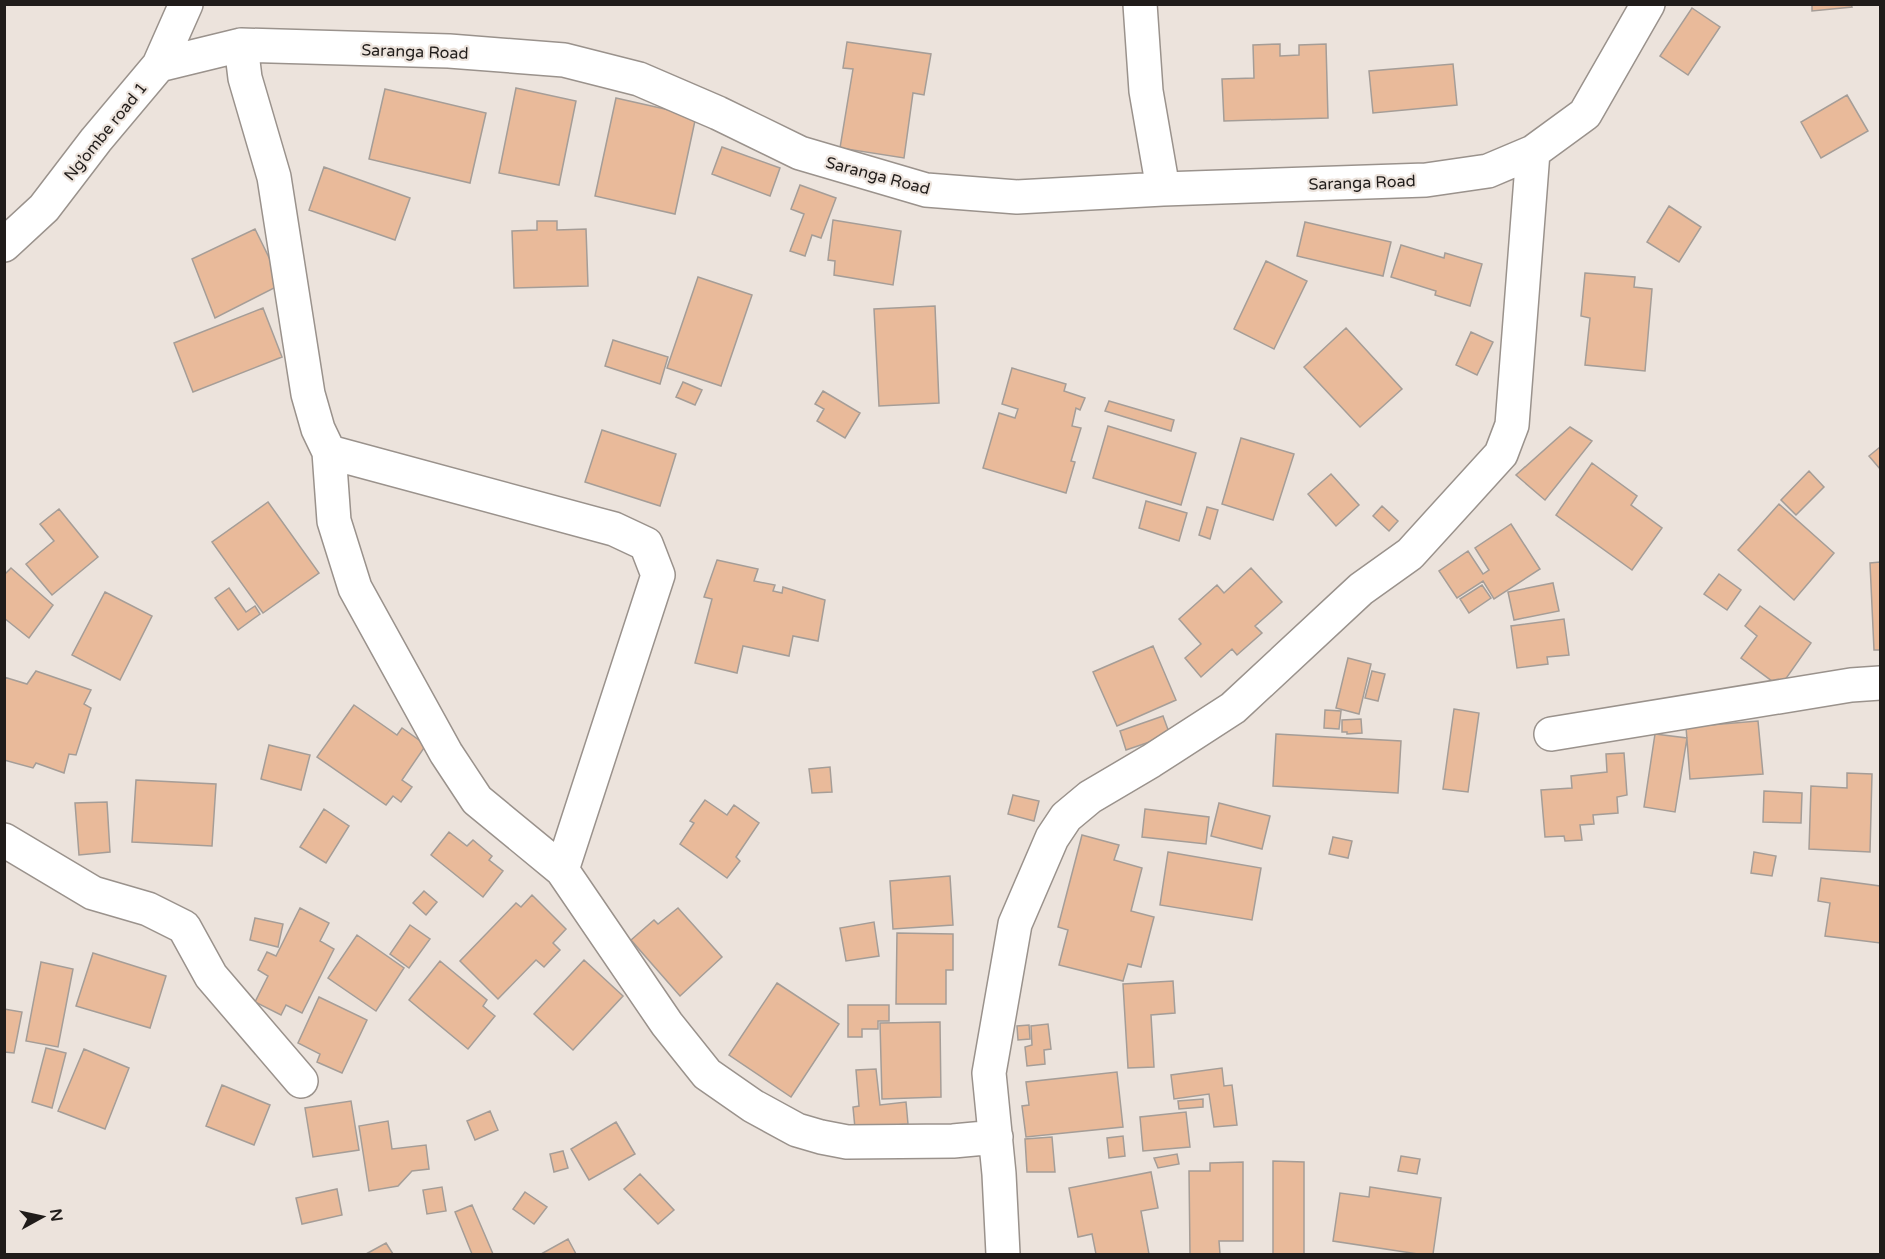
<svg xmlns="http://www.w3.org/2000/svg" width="1885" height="1259" font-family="'Varela Round',sans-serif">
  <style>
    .building { fill: #e9ba9a; stroke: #a59d97; stroke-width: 1.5 }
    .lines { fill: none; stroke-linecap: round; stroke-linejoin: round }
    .street-casing { stroke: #9a928c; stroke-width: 36 }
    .street { stroke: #fff; stroke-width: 33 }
    .labels { text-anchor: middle; stroke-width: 4.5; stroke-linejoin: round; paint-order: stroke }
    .street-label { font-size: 16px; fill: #201c1a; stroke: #ece3dc }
  </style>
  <rect width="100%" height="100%" fill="#ece3dc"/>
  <path class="building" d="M1812,4h39l1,3 -40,4z
    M1692,8l28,19 -32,48 -28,-19z
    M847,42l84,12 -7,41 -11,-2 -9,65 -64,-10 13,-79 -10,-1z
    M1280,44v12l19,-1v-10l27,-1 2,74 -104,3 -2,-42 32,-1 -1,-33z
    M1453,64l4,41 -84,8 -4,-42z
    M516,88l60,13 -17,84 -60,-12z
    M385,89l101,24 -16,70 -101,-24z
    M1847,95l21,36 -47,27 -20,-36z
    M616,98l80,18 -21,98 -80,-18z
    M722,147l58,21 -10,28 -58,-22z
    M324,167l86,31 -15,42 -86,-30z
    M800,185l36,13 -15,40 -9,-3 -7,21 -15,-5 14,-37 -13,-5z
    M1669,206l32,21 -22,35 -32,-20z
    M833,220l68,11 -8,54 -59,-10 1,-14 -7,-1z
    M537,221h20v9l29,-1 2,57 -74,2 -2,-57 25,-1z
    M1305,222l86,20 -8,34 -86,-20z
    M255,229l27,55 -67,34 -23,-59z
    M1401,245l43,13 1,-5 37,11 -12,42 -35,-11 1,-4 -45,-14z
    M1266,261l41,20 -33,68 -40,-20z
    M1585,273l50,4 -1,10 18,2 -7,82 -60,-6 5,-47 -9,-2z
    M698,277l54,18 -31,91 -54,-18z
    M935,306l4,97 -60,3 -5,-97z
    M263,308l19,49 -89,35 -19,-49z
    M1346,328l56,61 -42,38 -56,-60z
    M1471,332l22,10 -16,33 -21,-10z
    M613,340l55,17 -8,27 -55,-18z
    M1012,368l54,16 -2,7 21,7 -5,12 -4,-2 -4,18 9,2 -10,33 4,1 -9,31 -83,-25 16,-55 16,5 3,-9 -16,-5z
    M683,382l19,8 -7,15 -19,-8z
    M823,391l37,22 -15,25 -28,-17 7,-12 -9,-5z
    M1109,401l65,19 -3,11 -66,-20z
    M1108,426l88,27 -15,52 -88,-27z
    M1570,427l22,14 -47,59 -29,-25z
    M602,430l74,24 -16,52 -75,-24z
    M1241,438l53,16 -21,66 -51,-16z
    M1880,447v22l-11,-13z
    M1592,463l45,33 -6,9 31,23 -30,42 -76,-55z
    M1809,471l15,16 -28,28 -15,-15z
    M1331,474l28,31 -23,21 -28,-32z
    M1146,501l41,12 -8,28 -40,-13z
    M268,502l51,71 -56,40 -51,-71z
    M1779,504l55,49 -40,47 -56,-50z
    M1382,506l16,15 -9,10 -16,-15z
    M1207,507l11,3 -8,29 -11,-4z
    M59,509l39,48 -46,38 -26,-31 28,-23 -14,-17z
    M1511,524l29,45 -46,30 -11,-18 -26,17 -18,-27 29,-20 15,23 6,-4 -14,-22z
    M717,560l41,9 -4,12 21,4 -2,6 9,2 1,-6 42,13 -7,41 -25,-5 -4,20 -46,-10 -6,27 -42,-10 17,-64 -8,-2z
    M1880,562v88h-6l-4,-87z
    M11,568l42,37 -24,33 -25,-20v-43z
    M1251,568l31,34 -27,24 7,7 -25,22 -5,-6 -31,28 -16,-19 16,-14 -22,-25 38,-34 7,8z
    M1719,574l22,16 -14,20 -23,-16z
    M1553,583l6,28 -45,9 -6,-28z
    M1482,585l9,13 -22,15 -9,-14z
    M229,588l17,24 9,-6 5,8 -22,16 -23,-32z
    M105,592l47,24 -32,64 -48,-25z
    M1760,606l51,37 -31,44 -39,-29 16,-22 -12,-10z
    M1564,619l5,36 -22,2 1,7 -31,4 -6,-42z
    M1153,646l23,54 -59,26 -24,-54z
    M1348,658l23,6 -12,50 -23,-6z
    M36,671l55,19 -7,14 7,4 -15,47 -7,-1 -5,19 -28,-10 -3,5 -29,-8v-83l23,7z
    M1372,671l13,3 -7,27 -13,-3z
    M354,705l43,30 5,-7 24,17 -24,35 10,7 -11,15 -8,-6 -7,9 -69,-48z
    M1454,709l25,4 -11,79 -25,-3z
    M1325,710l16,1 -2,18 -15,-1z
    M1163,716l7,19 -44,15 -6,-19z
    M1361,719l1,14 -15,1v-2h-5v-12z
    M1758,721l5,53 -73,5 -4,-52z
    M1276,734l125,7 -3,52 -125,-7z
    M1655,734l32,4 -12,74 -31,-5z
    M269,745l41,10 -9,35 -40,-11z
    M1624,753l3,42 -10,2 1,16 -25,2 1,9 -14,1 2,15 -17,1 -1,-5 -19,1 -4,-47 31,-2 -1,-12 36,-4 -1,-18z
    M830,767l2,25 -20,1 -3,-24z
    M1847,773l25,1 -2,78 -61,-3 2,-63 36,2z
    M136,780l80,4 -4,62 -80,-4z
    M1764,791l38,2 -1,30 -38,-1z
    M1013,795l26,6 -5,20 -26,-7z
    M705,800l22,15 7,-10 25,18 -23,34 4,4 -13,17 -47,-34 14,-21 -4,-2z
    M107,802l3,50 -31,3 -4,-52z
    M1219,803l51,13 -8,33 -51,-13z
    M324,809l25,17 -23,37 -26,-16z
    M1145,809l64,8 -3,27 -64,-7z
    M449,832l18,14 6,-6 19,16 -3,4 14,11 -20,26 -52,-42z
    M1082,835l37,10 -5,15 28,8 -11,43 23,6 -13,50 -13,-3 -5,17 -64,-16 9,-35 -10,-3z
    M1333,837l19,4 -4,17 -19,-4z
    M1168,852l93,16 -9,52 -92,-15z
    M1754,852l22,4 -4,20 -21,-3z
    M950,876l3,49 -60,4 -3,-48z
    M1821,878l59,8v57l-55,-7 5,-33 -12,-2z
    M424,891l13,11 -11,13 -13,-12z
    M532,895l34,34 -13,14 7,7 -16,17 -8,-7 -38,39 -38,-38 56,-58 5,4z
    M300,908l29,15 -9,18 14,8 -32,64 -16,-8 -5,10 -26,-13 13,-26 -10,-6 9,-18 9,4z
    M678,908l44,49 -42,39 -49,-56 23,-20 4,4z
    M255,918l28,6 -5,23 -28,-7z
    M874,922l5,34 -33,5 -6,-33z
    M410,925l20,14 -21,29 -19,-14z
    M897,933l56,1v36h-7v34h-50z
    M357,935l47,33 -28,43 -48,-33z
    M93,953l73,23 -16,52 -74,-22z
    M584,960l39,36 -50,54 -39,-36z
    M440,961l47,39 -4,6 12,10 -27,33 -59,-49z
    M41,962l32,7 -15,78 -32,-6z
    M1173,981l2,32 -24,2 3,52 -26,1 -5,-84z
    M777,983l62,41 -48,73 -62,-42z
    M319,997l48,23 -25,53 -25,-11 3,-8 -22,-11z
    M848,1005h41v16h-11v8h-16v8h-14z
    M4,1009l18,3 -8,41 -10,-1z
    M940,1022l1,75 -59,2 -2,-76z
    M1048,1024l3,25 -7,1 1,14 -18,2 -2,-19 7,-2 -1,-19z
    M1029,1025l1,14 -12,1 -1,-14z
    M46,1048l20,5 -14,55 -20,-6z
    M84,1049l45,19 -24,61 -47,-18z
    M1222,1068l2,18 8,-1 5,40 -23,2 -5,-33 -35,5 -3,-24z
    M876,1069l4,36 26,-3 2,22 -53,4 -2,-21 6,-1 -3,-36z
    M1117,1072l6,55 -97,10 -4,-31 7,-1 -3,-23z
    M222,1085l48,20 -16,40 -48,-19z
    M1203,1099v8l-24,2 -1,-8z
    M351,1101l8,49 -46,7 -8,-49z
    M490,1111l8,19 -23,10 -8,-19z
    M1186,1112l4,35 -47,4 -3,-34z
    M388,1121l4,28 34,-4 3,24 -17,2 -14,15 -29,5 -10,-65z
    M616,1122l19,32 -46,26 -18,-31z
    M1123,1136l2,20 -16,2 -2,-20z
    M1052,1137l3,35h-28l-2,-33z
    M563,1151l5,17 -14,4 -4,-18z
    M1177,1154l2,10 -21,4 -4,-10z
    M1401,1156l19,3 -3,15 -19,-3z
    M1273,1161l31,1v92h-31z
    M1243,1162v79h-24l1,13h-30l-1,-83h21v-8z
    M1151,1172l7,36 -17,3 8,43h-53l-4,-20 -14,3 -9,-49z
    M640,1174l34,36 -16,14 -34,-35z
    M442,1187l4,24 -19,3 -4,-24z
    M1370,1187l71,11 -8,56h-15l-85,-13 7,-48 29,4z
    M337,1189l5,26 -40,9 -6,-26z
    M525,1192l22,15 -13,17 -21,-15z
    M472,1205l21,49h-21l-17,-42z
    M568,1239l8,15h-35z
    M386,1243l7,11h-27z"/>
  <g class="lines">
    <defs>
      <path id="street" d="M1140,4l6,87 17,98
        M241,45l4,33 29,99 34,217 10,35 11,23 285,77 32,15 12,31 -96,295
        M159,65l82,-20 208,6 115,9 75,19 79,34 82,40 126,37 91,7 146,-8 263,-9 62,-9 45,-19 52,-38 63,-110
        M4,245l40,-37 52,-68 63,-75 27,-61
        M329,452l5,69 21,67 91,165 31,47 85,70 105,154 40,50 46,32 44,24 24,7 26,5 106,-1 43,-4
        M1551,734l300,-49 29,-2
        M4,840l89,53 55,16 36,18 27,49 90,105
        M1003,1254l-4,-80 -10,-101 26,-149 37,-86 14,-21 24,-20 61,-36 82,-53 128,-119 49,-35 91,-100 11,-29 21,-273"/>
    </defs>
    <use href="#street" class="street-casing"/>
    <use href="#street" class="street"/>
  </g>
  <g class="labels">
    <g class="street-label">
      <text transform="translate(415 51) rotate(2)" y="6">Saranga Road</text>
      <text transform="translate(105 131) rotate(-51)" y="6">Ng’ombe road 1</text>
      <text transform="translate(878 175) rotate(15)" y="6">Saranga Road</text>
      <text transform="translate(1362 182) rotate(-2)" y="6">Saranga Road</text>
    </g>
  </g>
  <rect width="1885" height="1259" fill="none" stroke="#201c1a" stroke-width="12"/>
  <g transform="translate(42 1217) rotate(82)" stroke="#ece3dc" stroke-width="4.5" paint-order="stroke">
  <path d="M0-4.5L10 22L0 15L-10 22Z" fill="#201c1a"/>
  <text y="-9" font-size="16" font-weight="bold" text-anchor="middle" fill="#201c1a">N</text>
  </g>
</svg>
